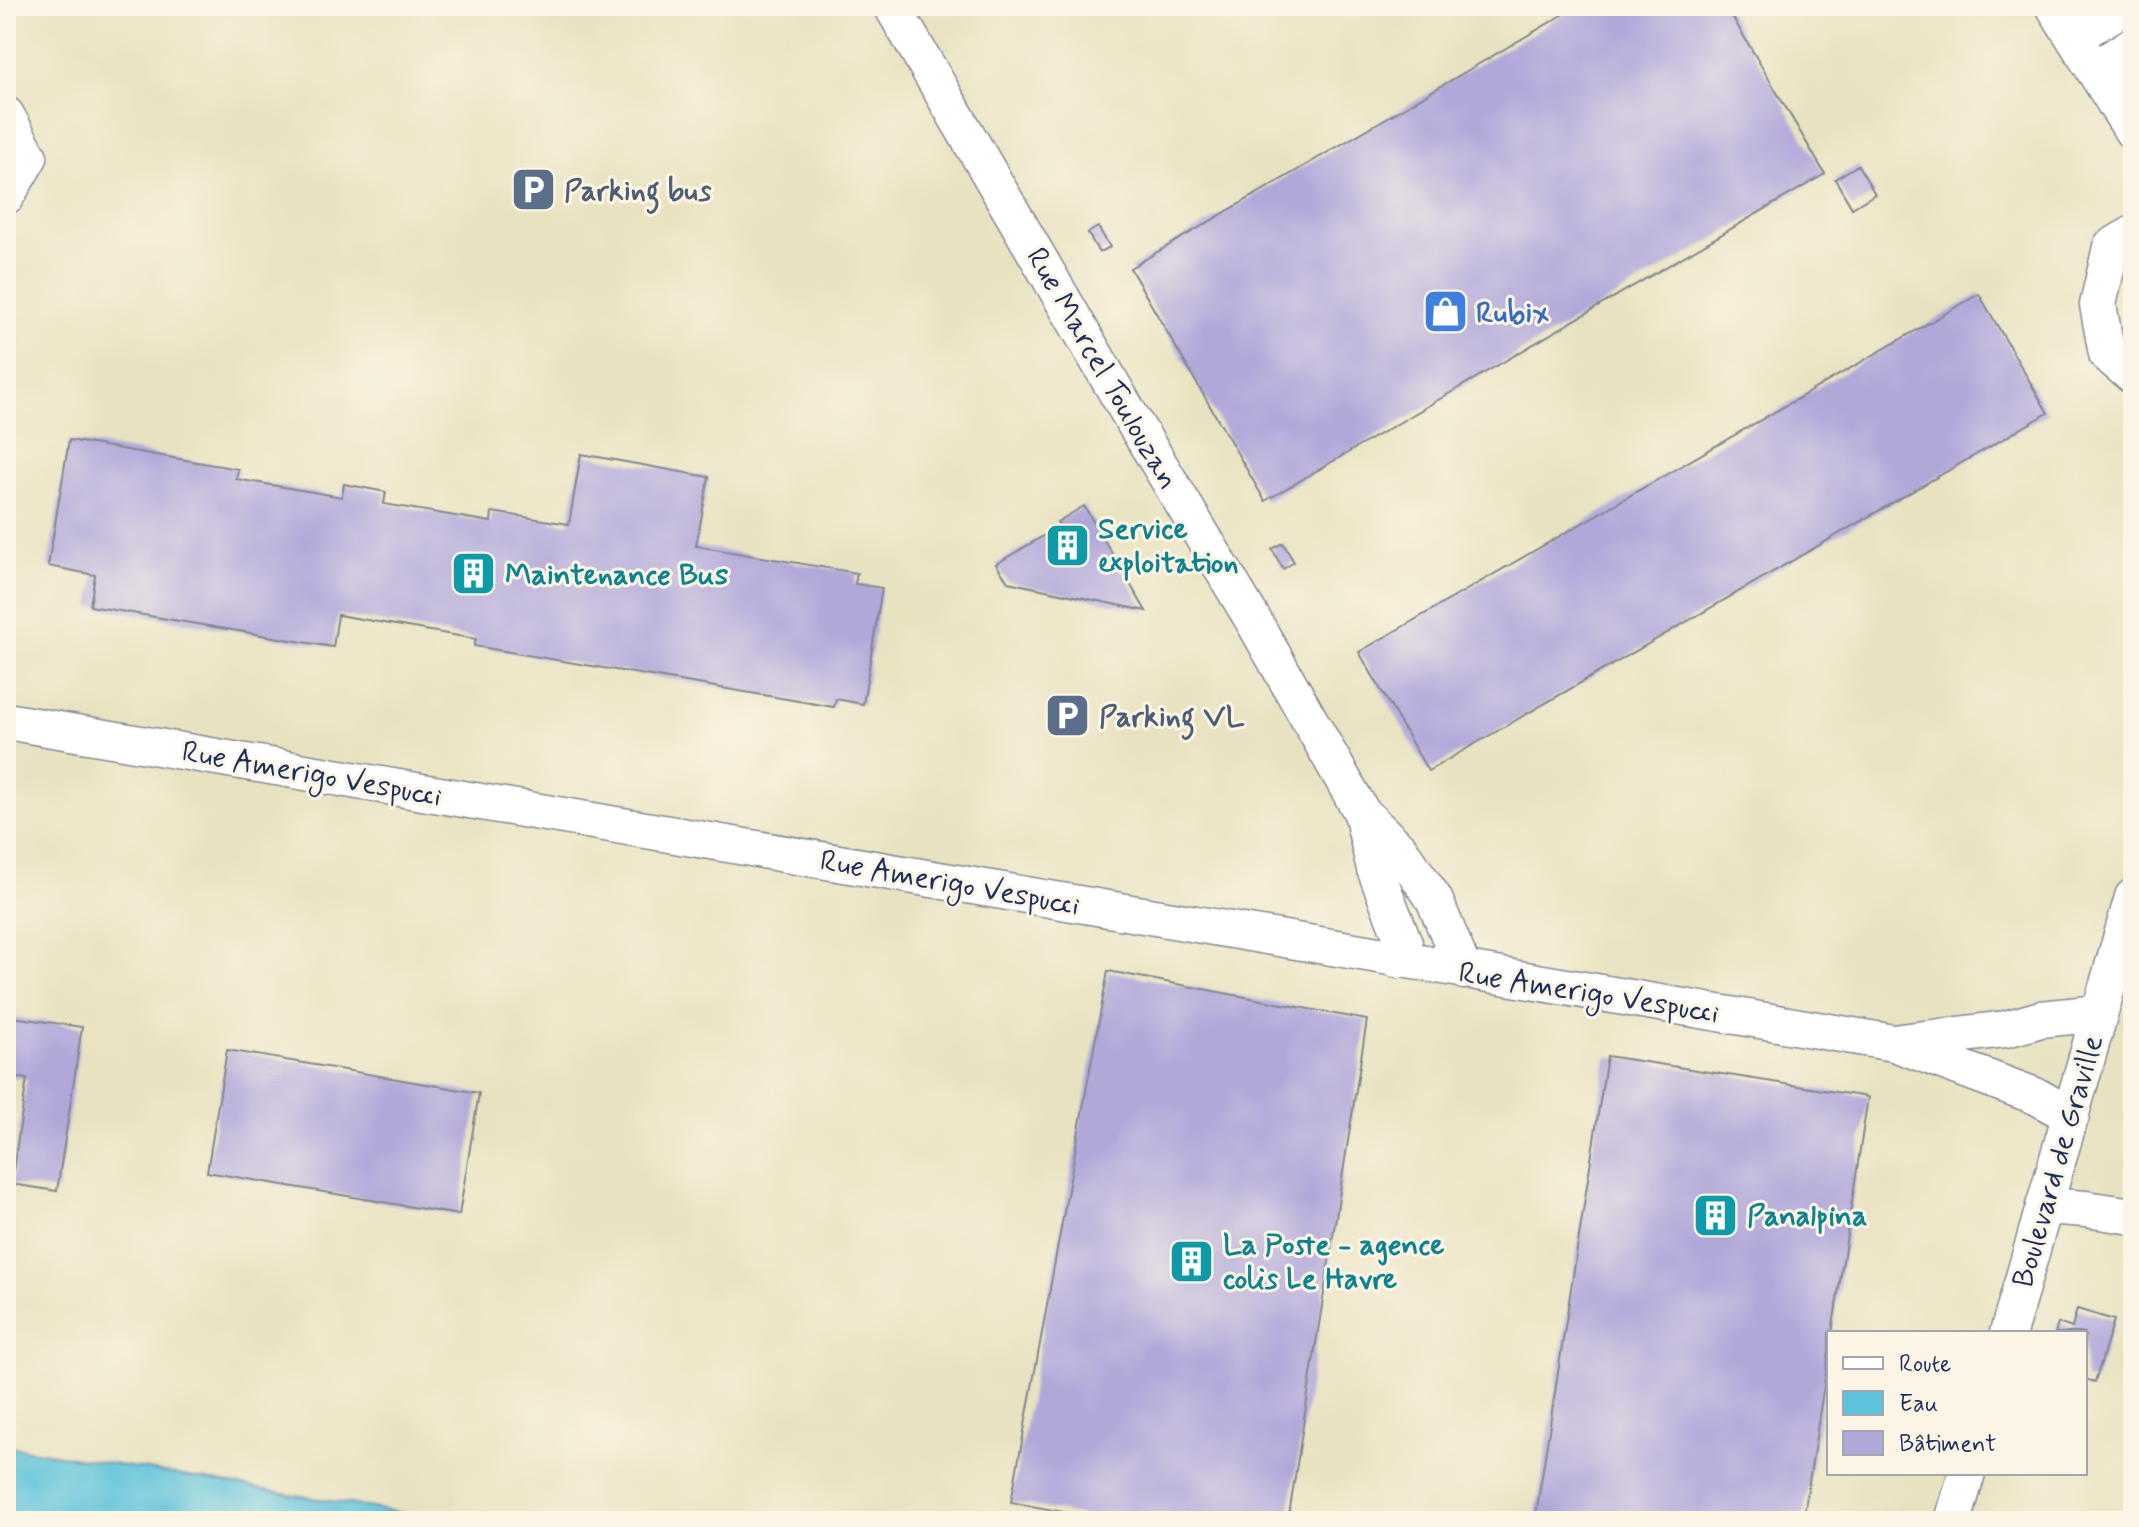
<svg xmlns="http://www.w3.org/2000/svg" width="2139" height="1527" font-family="Mynerve,sans-serif">
  <style>
    .water { fill: #5dc2db; stroke: #3c789c; stroke-width: 2 }
    .building { fill: #b1a8da }
    .lines { fill: none; stroke-linecap: round; stroke-linejoin: round }
    .minor-casing { stroke: #828890; stroke-width: 39 }
    .minor { stroke: #fff; stroke-width: 36 }
    .labels { text-anchor: middle; stroke-width: 6; stroke-linejoin: round; paint-order: stroke }
    .service-label { font-size: 30px; font-weight: bold; fill: #4e5e75; stroke: #fcf5e5; text-anchor: start }
    .shop-label { font-size: 30px; font-weight: bold; fill: #366cbe; stroke: #fcf5e5; text-anchor: start }
    .street-label { font-size: 30px; fill: #1b2f5e; stroke: #fcf5e5 }
    .culture-label { font-size: 30px; font-weight: bold; fill: #0d838f; stroke: #fcf5e5; text-anchor: start }
  </style>
  <rect width="100%" height="100%" fill="#fcf5e5"/>
  <filter id="ink" filterUnits="userSpaceOnUse"><feTurbulence type="fractalNoise" baseFrequency=".0125" numOctaves="2"/><feDisplacementMap in="SourceGraphic" scale="16" xChannelSelector="R" yChannelSelector="G"/><feConvolveMatrix kernelMatrix="1 2 1 2 8 2 1 2 1" color-interpolation-filters="sRGB"/></filter>
  <filter id="wash" filterUnits="userSpaceOnUse"><feTurbulence type="fractalNoise" baseFrequency=".006" numOctaves="4" result="noise"/><feDisplacementMap in="SourceGraphic" scale="32" xChannelSelector="R" yChannelSelector="G"/><feGaussianBlur stdDeviation="1.8" result="paint"/><feColorMatrix in="noise" values="0 0 0 0 0 0 0 0 0 0 0 0 0 0 0 0 0 1.4 0 .05"/><feComposite in="paint" operator="in"/></filter>
  <g filter="url(#wash)">
    <rect width="100%" height="100%" fill="#e9e2c1"/>
    <path class="water" d="M6,1446l443,75h-443z"/>
    <g id="blocks">
      <path class="building" d="M1578,6h148l99,168 -560,327 -135,-233z
        M1858,165l17,29 -23,14 -17,-29z
        M1098,227l12,20 -11,6 -11,-20z
        M1979,294l69,119 -620,358 -69,-119z
        M69,440l169,29 -2,10 106,18 2,-13 42,8 -2,12 107,18 1,-10 77,12 12,-70 128,23 -13,69 161,27 -2,11 27,4 -19,116 -27,-5 -2,8 -360,-61 2,-7 -138,-24 -5,32 -243,-41 5,-31 -47,-9z
        M1084,506l62,105 -138,-29 -12,-18 64,-38 -3,-4z
        M1283,543l11,19 -11,7 -11,-20z
        M1108,971l259,49 -79,501h-178l-99,-19z
        M6,1016l76,11 -25,164 -46,-7 16,-105 -21,-3z
        M227,1050l252,43 -20,122 -252,-43z
        M1607,1056l261,41 -36,236h-3v19l-26,169h-268z
        M2077,1309l37,11 -19,62 -10,-3v-46h-30l3,-10 14,5z"/>
    </g>
  </g>
  <g filter="url(#ink)">
    <use href="#blocks" fill-opacity="0" stroke="#828890" stroke-width="2"/>
    <g class="lines">
      <defs>
        <path id="minor" d="M892,6l243,418 118,196 109,193 38,37 34,49 30,72
          M2054,6l79,126
          M2074,37l51,-31
          M2094,70l39,-25
          M6,115l23,42 -23,39
          M2133,234l-22,13 -13,58 9,49 26,22
          M6,721l1888,322 144,54 33,19
          M1362,813l13,56 29,74 -6,17
          M1900,1042l106,-13 35,-10 58,-6
          M2044,1206l42,3 47,7
          M2008,1333l125,-436
          M1953,1521l14,-48"/>
      </defs>
      <use href="#minor" class="minor-casing"/>
      <use href="#minor" class="minor"/>
    </g>
  </g>
  <defs>
    <symbol id="parking-square" viewBox="-11 -11 22 22"><rect x="-9" y="-9" width="18" height="18" rx="4" fill="#5c6f8a" stroke="#fcf5e5"/><path d="M-3.5-5.5H1a3.5 3.5 0 0 1 0 7H-1V5.5H-3.5ZM-1-3.4V-.6H.8a1.4 1.4 0 0 0 0-2.8Z" fill="#fff"/></symbol>
    <symbol id="shop-square" viewBox="-11 -11 22 22"><rect x="-9" y="-9" width="18" height="18" rx="4" fill="#3f7fe0" stroke="#fcf5e5"/><path d="M-5-2.5h2.3a2.7 3.5 0 0 1 5.4 0H5L5.5 6h-11ZM-1.5-2.5h3a1.5 2.3 0 0 0-3 0Z" fill="#fff"/></symbol>
    <symbol id="building-square" viewBox="-11 -11 22 22"><rect x="-9" y="-9" width="18" height="18" rx="4" fill="#0f9aa8" stroke="#fcf5e5"/><path d="M-4-6H4V6H1V3H-1V6H-4ZM-2.5-4.3h1.7v1.8h-1.7ZM.8-4.3h1.7v1.8H.8ZM-2.5-1h1.7V.8h-1.7ZM.8-1h1.7V.8H.8Z" fill="#fff"/></symbol>
  </defs>
  <g fill-rule="evenodd">
    <use href="#parking-square" x="508" y="164" width="51" height="51"/>
    <use href="#shop-square" x="1420" y="286" width="51" height="51"/>
    <use href="#building-square" x="1042" y="520" width="51" height="51"/>
    <use href="#building-square" x="448" y="548" width="51" height="51"/>
    <use href="#parking-square" x="1042" y="690" width="51" height="51"/>
    <use href="#building-square" x="1690" y="1190" width="51" height="51"/>
    <use href="#building-square" x="1166" y="1236" width="51" height="51"/>
  </g>
  <g class="labels">
    <g class="service-label">
      <text x="564" y="200">Parking bus</text>
      <text x="1099" y="726">Parking VL</text>
    </g>
    <g class="shop-label">
      <text x="1476" y="322">Rubix</text>
    </g>
    <g class="street-label">
      <text transform="translate(1103 368) rotate(60)" y="10">Rue Marcel Toulouzan</text>
      <text transform="translate(312 773) rotate(10)" y="10">Rue Amerigo Vespucci</text>
      <text transform="translate(950 882) rotate(10)" y="10">Rue Amerigo Vespucci</text>
      <text transform="translate(1589 992) rotate(9)" y="10">Rue Amerigo Vespucci</text>
      <text transform="translate(2057 1161) rotate(-74)" y="10">Boulevard de Graville</text>
    </g>
    <g class="culture-label">
      <text x="1098" y="538">Service<tspan x="1098" dy="34">exploitation</tspan></text>
      <text x="505" y="584">Maintenance Bus</text>
      <text x="1747" y="1225">Panalpina</text>
      <text x="1223" y="1254">La Poste - agence<tspan x="1223" dy="34">colis Le Havre</tspan></text>
    </g>
  </g>
  <rect width="2139" height="1527" fill="none" stroke="#fcf5e5" stroke-width="32"/>
  <rect x="1827" y="1331" width="260" height="144" fill="#fcf5e5" stroke="#a2a6af" stroke-width="2"/>
  <rect x="1843" y="1357" width="40" height="12" fill="#ffffff" stroke="#a2a6af" stroke-width="2"/>
  <text x="1899" y="1371" font-size="24" fill="#1b2f5e">Route</text>
  <rect x="1843" y="1391" width="40" height="24" fill="#5dc2db" stroke="#a2a6af" stroke-width="2"/>
  <text x="1899" y="1411" font-size="24" fill="#1b2f5e">Eau</text>
  <rect x="1843" y="1431" width="40" height="24" fill="#b1a8da" stroke="#a2a6af" stroke-width="2"/>
  <text x="1899" y="1451" font-size="24" fill="#1b2f5e">Bâtiment</text>
</svg>
